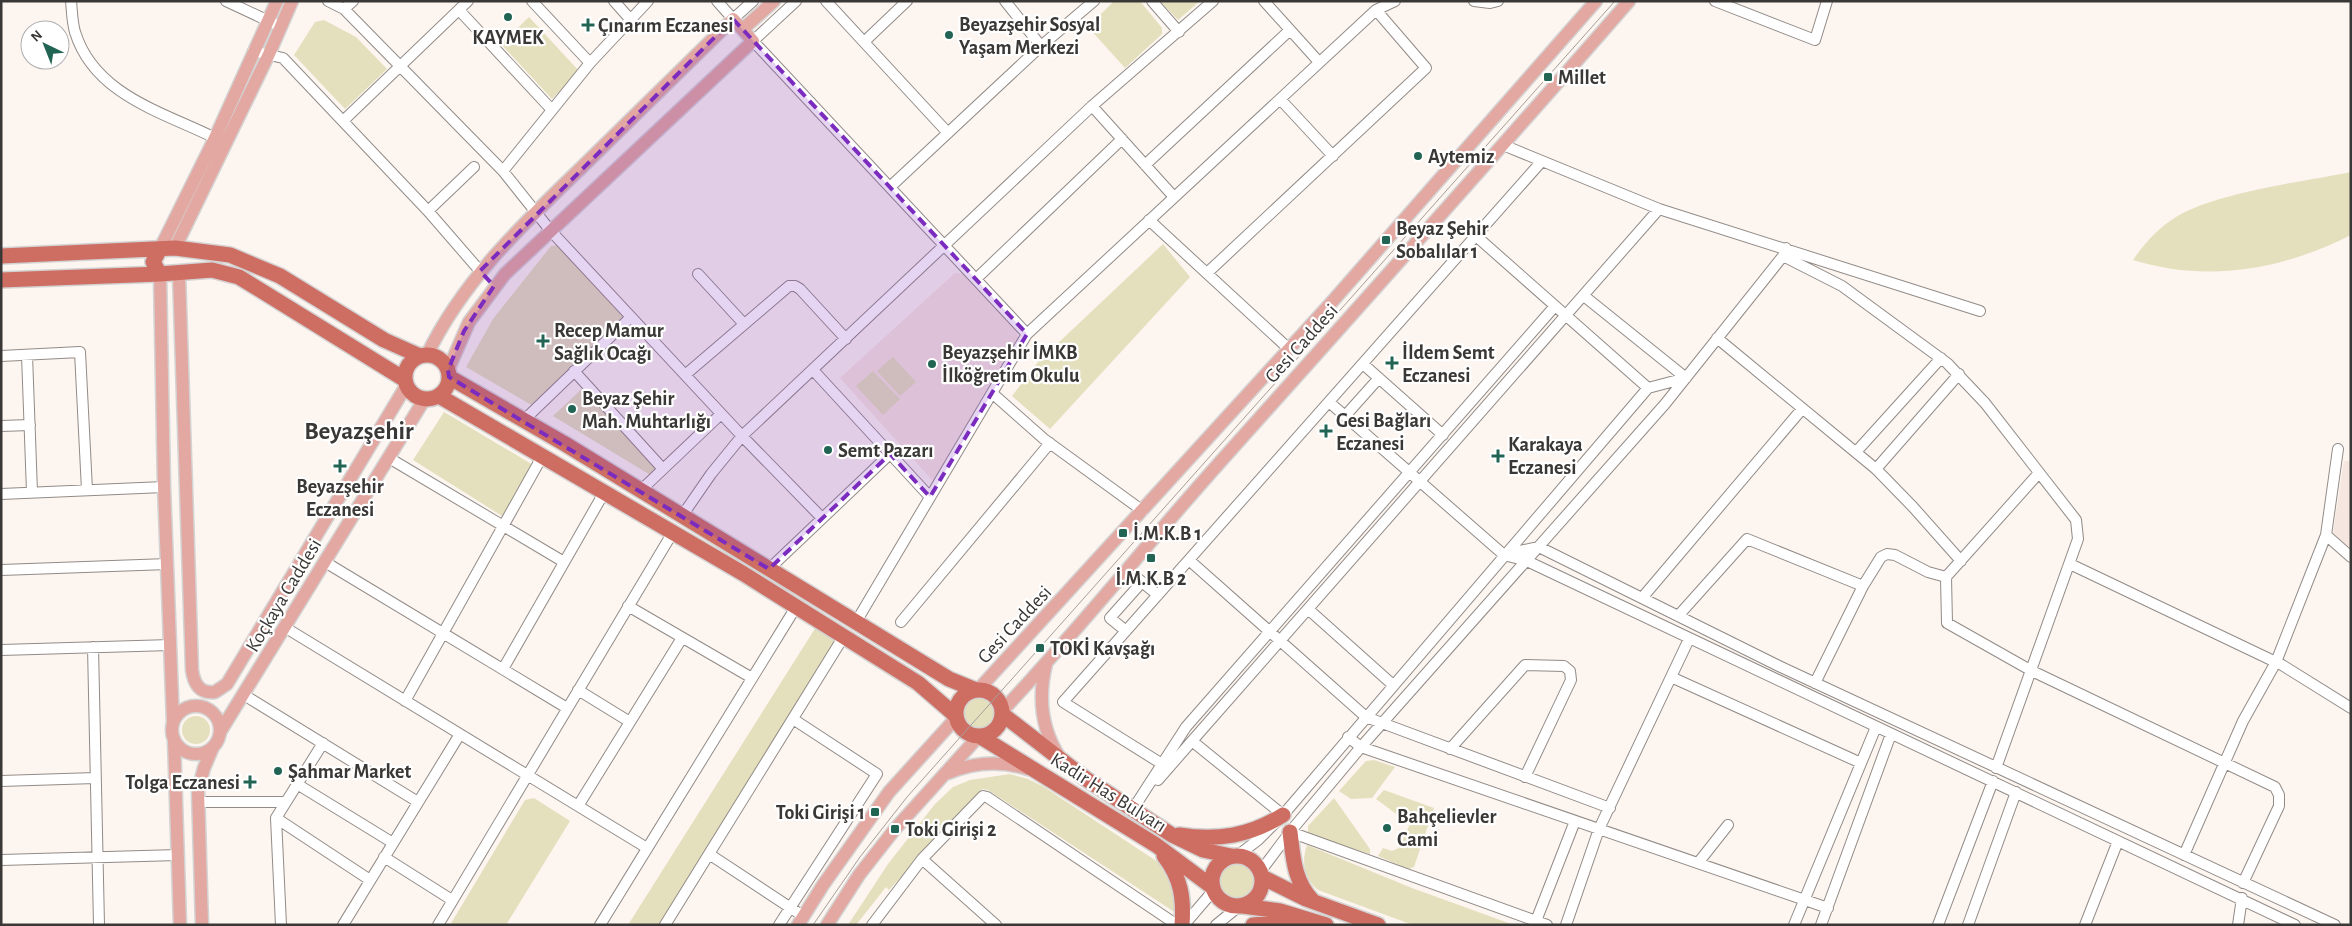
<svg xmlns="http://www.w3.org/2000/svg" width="2352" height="926" font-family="'Alegreya Sans',sans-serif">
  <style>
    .built { fill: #f5e6df }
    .green { fill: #e4e0bd }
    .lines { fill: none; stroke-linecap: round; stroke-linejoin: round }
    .minor-casing { stroke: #928b87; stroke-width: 12 }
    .major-casing { stroke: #d4d3d3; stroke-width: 15 }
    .highway-casing { stroke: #d4d3d3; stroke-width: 18 }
    .minor { stroke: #fff; stroke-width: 10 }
    .major { stroke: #e2a8a1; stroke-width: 12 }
    .highway { stroke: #ce6e63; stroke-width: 15 }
    .tram { stroke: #a49f9c; stroke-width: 1 }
    .marked { fill: #7b2cbf; fill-opacity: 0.2; stroke: #7b2cbf; stroke-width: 4; stroke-dasharray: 10 6; stroke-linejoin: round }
    .poi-dot { fill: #216454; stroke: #fff; stroke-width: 2 }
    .labels { text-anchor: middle; stroke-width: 4.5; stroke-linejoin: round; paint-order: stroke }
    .poi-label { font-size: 20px; font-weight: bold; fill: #3a3836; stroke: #fff; text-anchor: start }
    .street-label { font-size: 20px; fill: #3a3836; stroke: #fff }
    .district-label { font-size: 25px; font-weight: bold; fill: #3a3836; stroke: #fff }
  </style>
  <rect width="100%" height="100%" fill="#fcf5f0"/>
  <path class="built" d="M955,273l10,1 52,54 1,12 -78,139 -7,2 -93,-103z
    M2344,461h7v89l-18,-17z"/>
  <path class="green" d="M1114,1h26l22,27v6l-37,34 -37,-41z
    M1160,1h40l-22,19z
    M529,17l50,54 -27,28 -51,-55z
    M324,20l32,17 31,32 -42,40 -51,-54 21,-33z
    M2351,172v63c-69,35 -144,48 -218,25 12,-17 25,-32 43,-43 41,-25 126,-35 175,-45z
    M1163,244l27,33 -140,152 -38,-33 26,-34z
    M560,245l71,78 -91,87 -74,-43 27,-48 58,-73z
    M893,357l23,25 -16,14 -23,-25z
    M873,371l27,28 -17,16 -27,-29z
    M588,383l79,86 -10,10 -104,-63z
    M444,412l96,57 -30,52 -97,-61z
    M816,627l27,16 -176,282h-39z
    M962 713a17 17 0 1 1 34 0a17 17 0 1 1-34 0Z
    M182 730a14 14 0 1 1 28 0a14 14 0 1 1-28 0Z
    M1374,760l21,7 -23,31 -21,1 -12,-8 27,-30z
    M1010,774l18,5 16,8 120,79 5,6 10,43 -191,-125 -6,-1 -93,101 -3,-3 -30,38h-8l40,-61 47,-60 18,-17 17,-7z
    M1384,790l50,18 -20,59 -6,2 -30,-13 5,-8 9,3 7,-3 11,-24 -34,-25z
    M534,798l36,23 -64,104h-56l75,-125z
    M1334,798l36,51v5l-62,-20v-8z
    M1307,845l105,43 102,37h-101l-95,-35c-14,-12 -17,-27 -11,-45z
    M1218 881a19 19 0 1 1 38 0a19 19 0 1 1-38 0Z"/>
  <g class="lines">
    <defs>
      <path id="minor" d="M71,1c1,10 1,21 4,31 20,65 92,81 146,109
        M226,1l49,23
        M328,1l16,8 159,162 47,59 192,206 80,82
        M532,1l58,62
        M614,1l16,18
        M717,1l16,18 20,-18
        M796,1l-43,40 274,293
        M826,1l122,132
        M1005,1l36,45
        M1152,1l27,31
        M1264,1l55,61
        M1474,1l16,2 8,-2
        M1715,1l100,39 12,-39
        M344,9l9,-8
        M459,10l93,100
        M865,41l42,-40
        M253,51l30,7 145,153 52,60
        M1280,99l53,57
        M1092,106l82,91
        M344,120l124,-119
        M1503,145l156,64 321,102
        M1145,165l145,-135
        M503,171l87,-108 58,-62
        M890,187l151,-141 53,-45
        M428,211l46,-44
        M1149,220l140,129
        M1476,236l172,152
        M1783,256l59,30 105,77 38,40 91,117 2,19 -82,229
        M1207,273l219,-205 -50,-58
        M698,274l46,50
        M976,279l146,-140
        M1584,296l102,82
        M1717,338l159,131 37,38 48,54
        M27,355l5,137
        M1,356l79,-4 7,138
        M1363,364l80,71
        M813,370l117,127
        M574,371l89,98
        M685,375l104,-89h6l5,3 46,50
        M992,393l52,46 99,72
        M1329,402l175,153 23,6 768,364
        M1345,416l34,-38
        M524,420l107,-103
        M1,426l29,-1
        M1856,452l85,-94
        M389,458l175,104
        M1876,469l83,-95
        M2039,473l-93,104 1,46 85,48 243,116 4,8v11l-36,77
        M641,490l80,-76
        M1,494l163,-7
        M682,516l29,-42 31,-38 350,-330 121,-105
        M2326,535l25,22
        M1505,554l34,-7 242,120 554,258
        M1189,560l177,157 244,91
        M325,562l242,146
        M2070,564l212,101 69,43
        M769,569l121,-115
        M1126,569l32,26
        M1,570l167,-6
        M1642,598l160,-189
        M628,606l124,72
        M1308,609l85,76
        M1678,616l69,-77 116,47
        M856,622l171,-288 349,-324 19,-9
        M901,622l149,-179
        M286,628l361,220
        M1126,631l-16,-13 32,-36
        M93,647l6,278
        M1,650l170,-5
        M503,669l102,-178
        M1671,677l190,86
        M1815,683l48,-97 18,-29 6,-3 8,1 33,17 18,5
        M578,690l52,32
        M244,695l174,107
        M405,701l138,-246
        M1348,737l13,10 467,161
        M323,743l-47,75 94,62
        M1450,749l75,-84 39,1 6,5 1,9 -46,97
        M1162,764l-99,-62 479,-541
        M1158,780l34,-39
        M1,781l94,-3
        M297,784l96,59
        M199,802h87
        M578,806l104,-168
        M1133,809l53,-82 369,-421
        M1283,815l-91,-74 467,-532
        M276,818l5,107
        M1290,832l257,93
        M709,854l94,62
        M2184,855l59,-134 33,-59 50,-127 12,-86
        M1237,856l21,-16 25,-25 365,-427 38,-10
        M384,857l68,43
        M922,859l74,66
        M1,860l177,-5
        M1698,863l30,-38
        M1260,872l30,-40 71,-85 304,-343 118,-148 3,-8
        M1536,921l39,-100
        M343,925l117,-191
        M438,925l235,-393
        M600,925l196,-318
        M665,925l179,-289
        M779,925l98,-151 -84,-55
        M872,925l50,-66 61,-63 4,1 190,128
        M1184,925l29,-34
        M1216,925l22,-18
        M1566,925l33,-96 90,-190
        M1794,925l82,-198
        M1821,925l70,-191
        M1938,925l55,-144
        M1968,925l48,-133
        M2085,925l33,-84
        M2238,925l4,-27"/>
      <path id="major" d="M743,29l31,-28
        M175,248l94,-194 23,-53
        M160,249l55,-111 62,-137
        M160,274l4,213 9,235
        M179,274l13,396c2,14 8,24 23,22l12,-8 179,-298
        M427,355c36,-75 97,-132 156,-189 50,-49 100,-98 150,-147l20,22 -248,233 -36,48 -21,48
        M1046,664c-8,33 -5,65 14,94
        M978,690l353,-387 265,-302
        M172 730a24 24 0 1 1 48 0a24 24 0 1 1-48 0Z
        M1002,711c71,-75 135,-155 204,-233 141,-158 283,-316 423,-477
        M220,732l204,-332
        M174,739l6,186
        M948,773c26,-11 52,-13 80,-4
        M202,925l-4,-134 6,-23 9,-21
        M798,925l25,-40 66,-93 67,-74
        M827,925l32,-50 36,-46 83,-92"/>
      <path id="highway" d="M160,249l-7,13 7,12 52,-4 27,7 165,102
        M1,256l174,-8 55,7 50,21 104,64 36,16
        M1,280l159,-6
        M405 377a22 22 0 1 1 44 0a22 22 0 1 1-44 0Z
        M449,377l116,67 384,235 27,11
        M439,396l305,178 174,109 37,32
        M956 713a23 23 0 1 1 46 0a23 23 0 1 1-46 0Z
        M1002,714l84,65 86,56 31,15 28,6
        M981,737l175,108 55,41
        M1290,832c3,25 4,50 23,69
        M1179,835c38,6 71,1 104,-20
        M1212 881a25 25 0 1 1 50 0a25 25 0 1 1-50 0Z
        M1164,856c17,22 20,42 18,69
        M1262,877l44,22 72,26
        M1243,906l37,5 46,14
        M1253,925l43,-4"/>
    </defs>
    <use href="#minor" class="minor-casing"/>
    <use href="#major" class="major-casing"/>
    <use href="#highway" class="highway-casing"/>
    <use href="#minor" class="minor"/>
    <use href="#major" class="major"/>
    <use href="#highway" class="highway"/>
    <path class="tram" d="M813,925l47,-68 47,-60 708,-796"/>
  </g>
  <path class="marked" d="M733,19l294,315 -97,163 -40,-43 -121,115 -320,-192 -1,-7 16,-39 30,-45 -14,-15z"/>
  <g class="poi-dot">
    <circle cx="508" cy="17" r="5"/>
    <path d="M585.5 17.5h5v5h5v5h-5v5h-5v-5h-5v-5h5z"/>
    <circle cx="949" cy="35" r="5"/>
    <rect x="1543" y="72" width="10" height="10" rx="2.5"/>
    <circle cx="1418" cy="156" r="5"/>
    <rect x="1381" y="235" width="10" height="10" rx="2.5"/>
    <path d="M540.5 333.5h5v5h5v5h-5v5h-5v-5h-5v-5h5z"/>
    <path d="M1389.5 355.5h5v5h5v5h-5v5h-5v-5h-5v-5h5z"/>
    <circle cx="932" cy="364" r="5"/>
    <circle cx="572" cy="409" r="5"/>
    <path d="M1323.5 423.5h5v5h5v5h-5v5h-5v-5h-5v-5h5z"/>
    <circle cx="828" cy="450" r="5"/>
    <path d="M1495.5 448.5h5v5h5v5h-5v5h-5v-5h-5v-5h5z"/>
    <path d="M337.5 458.5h5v5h5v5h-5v5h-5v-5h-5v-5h5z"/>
    <rect x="1118" y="528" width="10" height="10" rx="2.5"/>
    <rect x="1146" y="553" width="10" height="10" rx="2.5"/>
    <rect x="1035" y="643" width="10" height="10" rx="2.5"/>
    <circle cx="278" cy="771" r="5"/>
    <path d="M247.5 774.5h5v5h5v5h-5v5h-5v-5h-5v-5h5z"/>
    <rect x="870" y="807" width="10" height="10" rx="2.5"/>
    <circle cx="1387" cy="828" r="5"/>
    <rect x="890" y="824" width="10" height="10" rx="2.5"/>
  </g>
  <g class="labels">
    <g class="poi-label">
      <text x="959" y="31">Beyazşehir Sosyal<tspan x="959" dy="23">Yaşam Merkezi</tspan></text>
      <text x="598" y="32">Çınarım Eczanesi</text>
      <text x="508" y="44" text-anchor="middle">KAYMEK</text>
      <text x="1558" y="84">Millet</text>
      <text x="1428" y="163">Aytemiz</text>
      <text x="1396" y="235">Beyaz Şehir<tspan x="1396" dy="23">Sobalılar 1</tspan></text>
      <text x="554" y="337">Recep Mamur<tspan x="554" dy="23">Sağlık Ocağı</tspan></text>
      <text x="942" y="359">Beyazşehir İMKB<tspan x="942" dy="23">İlköğretim Okulu</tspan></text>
      <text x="1402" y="359">İldem Semt<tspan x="1402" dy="23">Eczanesi</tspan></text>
      <text x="582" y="405">Beyaz Şehir<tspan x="582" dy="23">Mah. Muhtarlığı</tspan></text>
      <text x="1336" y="427">Gesi Bağları<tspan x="1336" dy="23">Eczanesi</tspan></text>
      <text x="1508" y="451">Karakaya<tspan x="1508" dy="23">Eczanesi</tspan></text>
      <text x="838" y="457">Semt Pazarı</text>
      <text x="340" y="493" text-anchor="middle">Beyazşehir<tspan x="340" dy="23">Eczanesi</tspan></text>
      <text x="1133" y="540">İ.M.K.B 1</text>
      <text x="1151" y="585" text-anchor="middle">İ.M.K.B 2</text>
      <text x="1050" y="655">TOKİ Kavşağı</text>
      <text x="288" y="778">Şahmar Market</text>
      <text x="240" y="789" text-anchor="end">Tolga Eczanesi</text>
      <text x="865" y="819" text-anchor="end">Toki Girişi 1</text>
      <text x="1397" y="823">Bahçelievler<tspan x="1397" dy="23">Cami</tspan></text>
      <text x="905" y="836">Toki Girişi 2</text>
    </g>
    <g class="street-label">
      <text transform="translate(1301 343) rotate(-48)" y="7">Gesi Caddesi</text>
      <text transform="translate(283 595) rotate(-59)" y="7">Koçkaya Caddesi</text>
      <text transform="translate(1014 624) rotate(-47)" y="7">Gesi Caddesi</text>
      <text transform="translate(1109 792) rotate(32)" y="7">Kadir Has Bulvarı</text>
    </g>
    <g class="district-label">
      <text x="359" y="439">Beyazşehir</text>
    </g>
  </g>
  <rect width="2352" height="926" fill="none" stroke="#3a3836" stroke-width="5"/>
  <g transform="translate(45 45) rotate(317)"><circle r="24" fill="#ffffff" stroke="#b0afaf"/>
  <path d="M0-4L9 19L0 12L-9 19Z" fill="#216454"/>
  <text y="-8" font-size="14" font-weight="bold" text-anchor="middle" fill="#3a3836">N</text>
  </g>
</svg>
